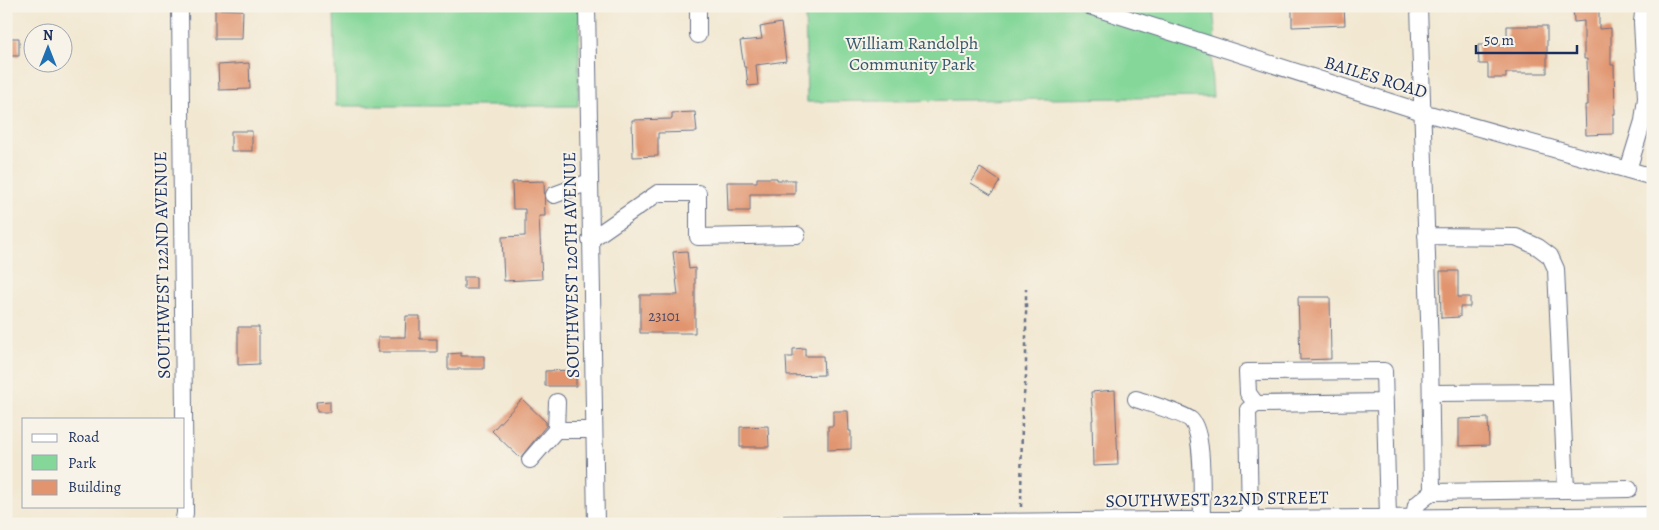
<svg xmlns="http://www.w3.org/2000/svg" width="1659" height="530" font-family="Alegreya,serif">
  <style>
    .green { fill: #84d799; stroke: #50837c }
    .building { fill: #e1946e }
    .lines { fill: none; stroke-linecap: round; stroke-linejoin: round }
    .minor-casing { stroke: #667087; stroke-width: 18 }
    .path { stroke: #667087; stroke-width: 2.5; stroke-dasharray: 4 4; stroke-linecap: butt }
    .minor { stroke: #fff; stroke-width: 16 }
    .labels { text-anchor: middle; stroke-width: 4; stroke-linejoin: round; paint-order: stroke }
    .number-label { font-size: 15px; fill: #4c4862 }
    .park-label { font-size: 18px; fill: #35596d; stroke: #f7f3e8 }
    .street-label { font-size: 18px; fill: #1b2f5e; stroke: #f7f3e8 }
  </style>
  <rect width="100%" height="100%" fill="#f7f3e8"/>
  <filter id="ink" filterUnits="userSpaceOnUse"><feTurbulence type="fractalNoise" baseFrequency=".02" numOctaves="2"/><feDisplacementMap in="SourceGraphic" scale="10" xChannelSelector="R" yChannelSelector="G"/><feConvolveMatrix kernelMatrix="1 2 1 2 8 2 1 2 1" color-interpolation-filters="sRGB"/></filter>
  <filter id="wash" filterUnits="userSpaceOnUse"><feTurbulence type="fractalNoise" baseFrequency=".0096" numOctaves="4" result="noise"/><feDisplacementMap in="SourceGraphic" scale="20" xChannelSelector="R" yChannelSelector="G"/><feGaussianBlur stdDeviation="1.12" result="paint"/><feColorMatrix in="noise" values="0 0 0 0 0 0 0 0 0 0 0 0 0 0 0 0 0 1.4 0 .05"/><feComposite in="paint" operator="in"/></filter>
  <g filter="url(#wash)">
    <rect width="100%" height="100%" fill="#f2e8d2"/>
    <path class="green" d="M334,6h246l-2,100h-242z
      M805,6h408l2,24 -4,40 2,27 -406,5z"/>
    <g id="blocks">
      <path class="building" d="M1292,6h52l1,19 -53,2z
        M1573,6h26v23l12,-1v37h3l1,49h-2v20l-27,1 -1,-30h3l-1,-46h-3v-38l-10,1z
        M215,9l28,1 -1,29h-27z
        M781,23l5,38 -30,4 2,20 -10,1 -2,-19h-2l-4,-26 22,-2 -2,-12z
        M1507,26h40v47h-41v5h-18v-14h-9l-1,-19h29z
        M6,38h13v18h-13z
        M249,63l1,26 -31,1 -1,-25z
        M695,112l2,20 -39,1v23l-25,1 -1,-37 40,-1v-6z
        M231,131h21v20h-21z
        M980,168l20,13 -9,14 -20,-12z
        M757,178h20v2h18v14h-45v17h-22l-1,-29h30z
        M544,181l1,35h-6l3,63 -38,2 -2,-44 23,-1v-27h-12l-1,-27z
        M687,251l2,18 6,-1v65h-55v-38h38l-5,-43z
        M1440,271h18v26h12v10h-10v10l-19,1z
        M464,277h12v12h-12z
        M1298,297h32l1,62 -31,1z
        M406,316h14v23h17v13h-59v-15h27z
        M238,327h21v37l-21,1z
        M805,348v8h18l1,19 -37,1 -1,-19h7v-8z
        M461,353v3h23v13h-36v-15z
        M576,370v16h-31v-15z
        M1115,390l3,75 -25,1 -1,-46h1l-2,-28z
        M522,399l24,23v4l-26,32 -28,-27z
        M330,401v11h-13l-1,-10z
        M833,411h15l1,20h2v18l-23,1v-24h5z
        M1488,418l1,27 -30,1v-27z
        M768,426l1,21h-29v-20z"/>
    </g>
  </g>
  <g filter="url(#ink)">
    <use href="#blocks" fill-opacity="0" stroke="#667087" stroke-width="1"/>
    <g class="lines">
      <defs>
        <path id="minor" d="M180,6l5,507 -2,11
          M587,6l9,518
          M698,6v29
          M1089,6l333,106 231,65
          M1628,170l15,-49 3,-23 -4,-76 1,-9 5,-7
          M554,195l35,-13
          M1426,236l90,1 22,10 12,9 6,13 10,221
          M590,240l68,-47h40v44l99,-2
          M1431,393l130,-1
          M1136,399c11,4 49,15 55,21 14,14 10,77 11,99
          M1256,404l129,-2
          M556,430l1,-28
          M530,460l26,-30h38
          M1432,492l197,-3
          M1414,517l2,-12 16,-13 -2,-142 -11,-344
          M1250,518l-2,-108 8,-6 -8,-11 -1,-21 137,-1 4,146
          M782,524l871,-9"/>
      </defs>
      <use href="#minor" class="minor-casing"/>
      <path class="path" d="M1021,507l1,-93 4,-38v-88"/>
      <use href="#minor" class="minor"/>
    </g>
  </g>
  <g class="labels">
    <g class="number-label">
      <text x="664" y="321">23101</text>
    </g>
    <g class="park-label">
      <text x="912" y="49">William Randolph<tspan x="912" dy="21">Community Park</tspan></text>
    </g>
    <g class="street-label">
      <text transform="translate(1376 77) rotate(17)" y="6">BAILES ROAD</text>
      <text transform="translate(162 265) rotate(-91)" y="6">SOUTHWEST 122ND AVENUE</text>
      <text transform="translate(571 265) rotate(-91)" y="6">SOUTHWEST 120TH AVENUE</text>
      <text transform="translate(1217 499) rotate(-1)" y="6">SOUTHWEST 232ND STREET</text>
    </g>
  </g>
  <rect width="1659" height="530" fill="none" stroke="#f7f3e8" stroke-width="25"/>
  <rect x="22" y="418" width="162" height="90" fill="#f7f3e8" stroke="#9fa5b1"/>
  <rect x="32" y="434" width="25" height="8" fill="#ffffff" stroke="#9fa5b1"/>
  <text x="68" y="442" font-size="15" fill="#1b2f5e">Road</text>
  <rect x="32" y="455" width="25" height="15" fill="#84d799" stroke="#9fa5b1"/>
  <text x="68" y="468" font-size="15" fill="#1b2f5e">Park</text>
  <rect x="32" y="480" width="25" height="15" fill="#e1946e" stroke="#9fa5b1"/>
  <text x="68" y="492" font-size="15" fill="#1b2f5e">Building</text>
  <g transform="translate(48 48)"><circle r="24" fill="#f7f3e8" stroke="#9fa5b1"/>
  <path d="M0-4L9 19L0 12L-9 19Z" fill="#1f6fb2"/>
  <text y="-8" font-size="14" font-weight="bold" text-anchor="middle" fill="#1b2f5e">N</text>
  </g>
  <path d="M1476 45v8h101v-8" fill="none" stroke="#1b2f5e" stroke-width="2.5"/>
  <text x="1484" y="45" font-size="15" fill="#1b2f5e" stroke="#f7f3e8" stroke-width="4" paint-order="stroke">50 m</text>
</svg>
